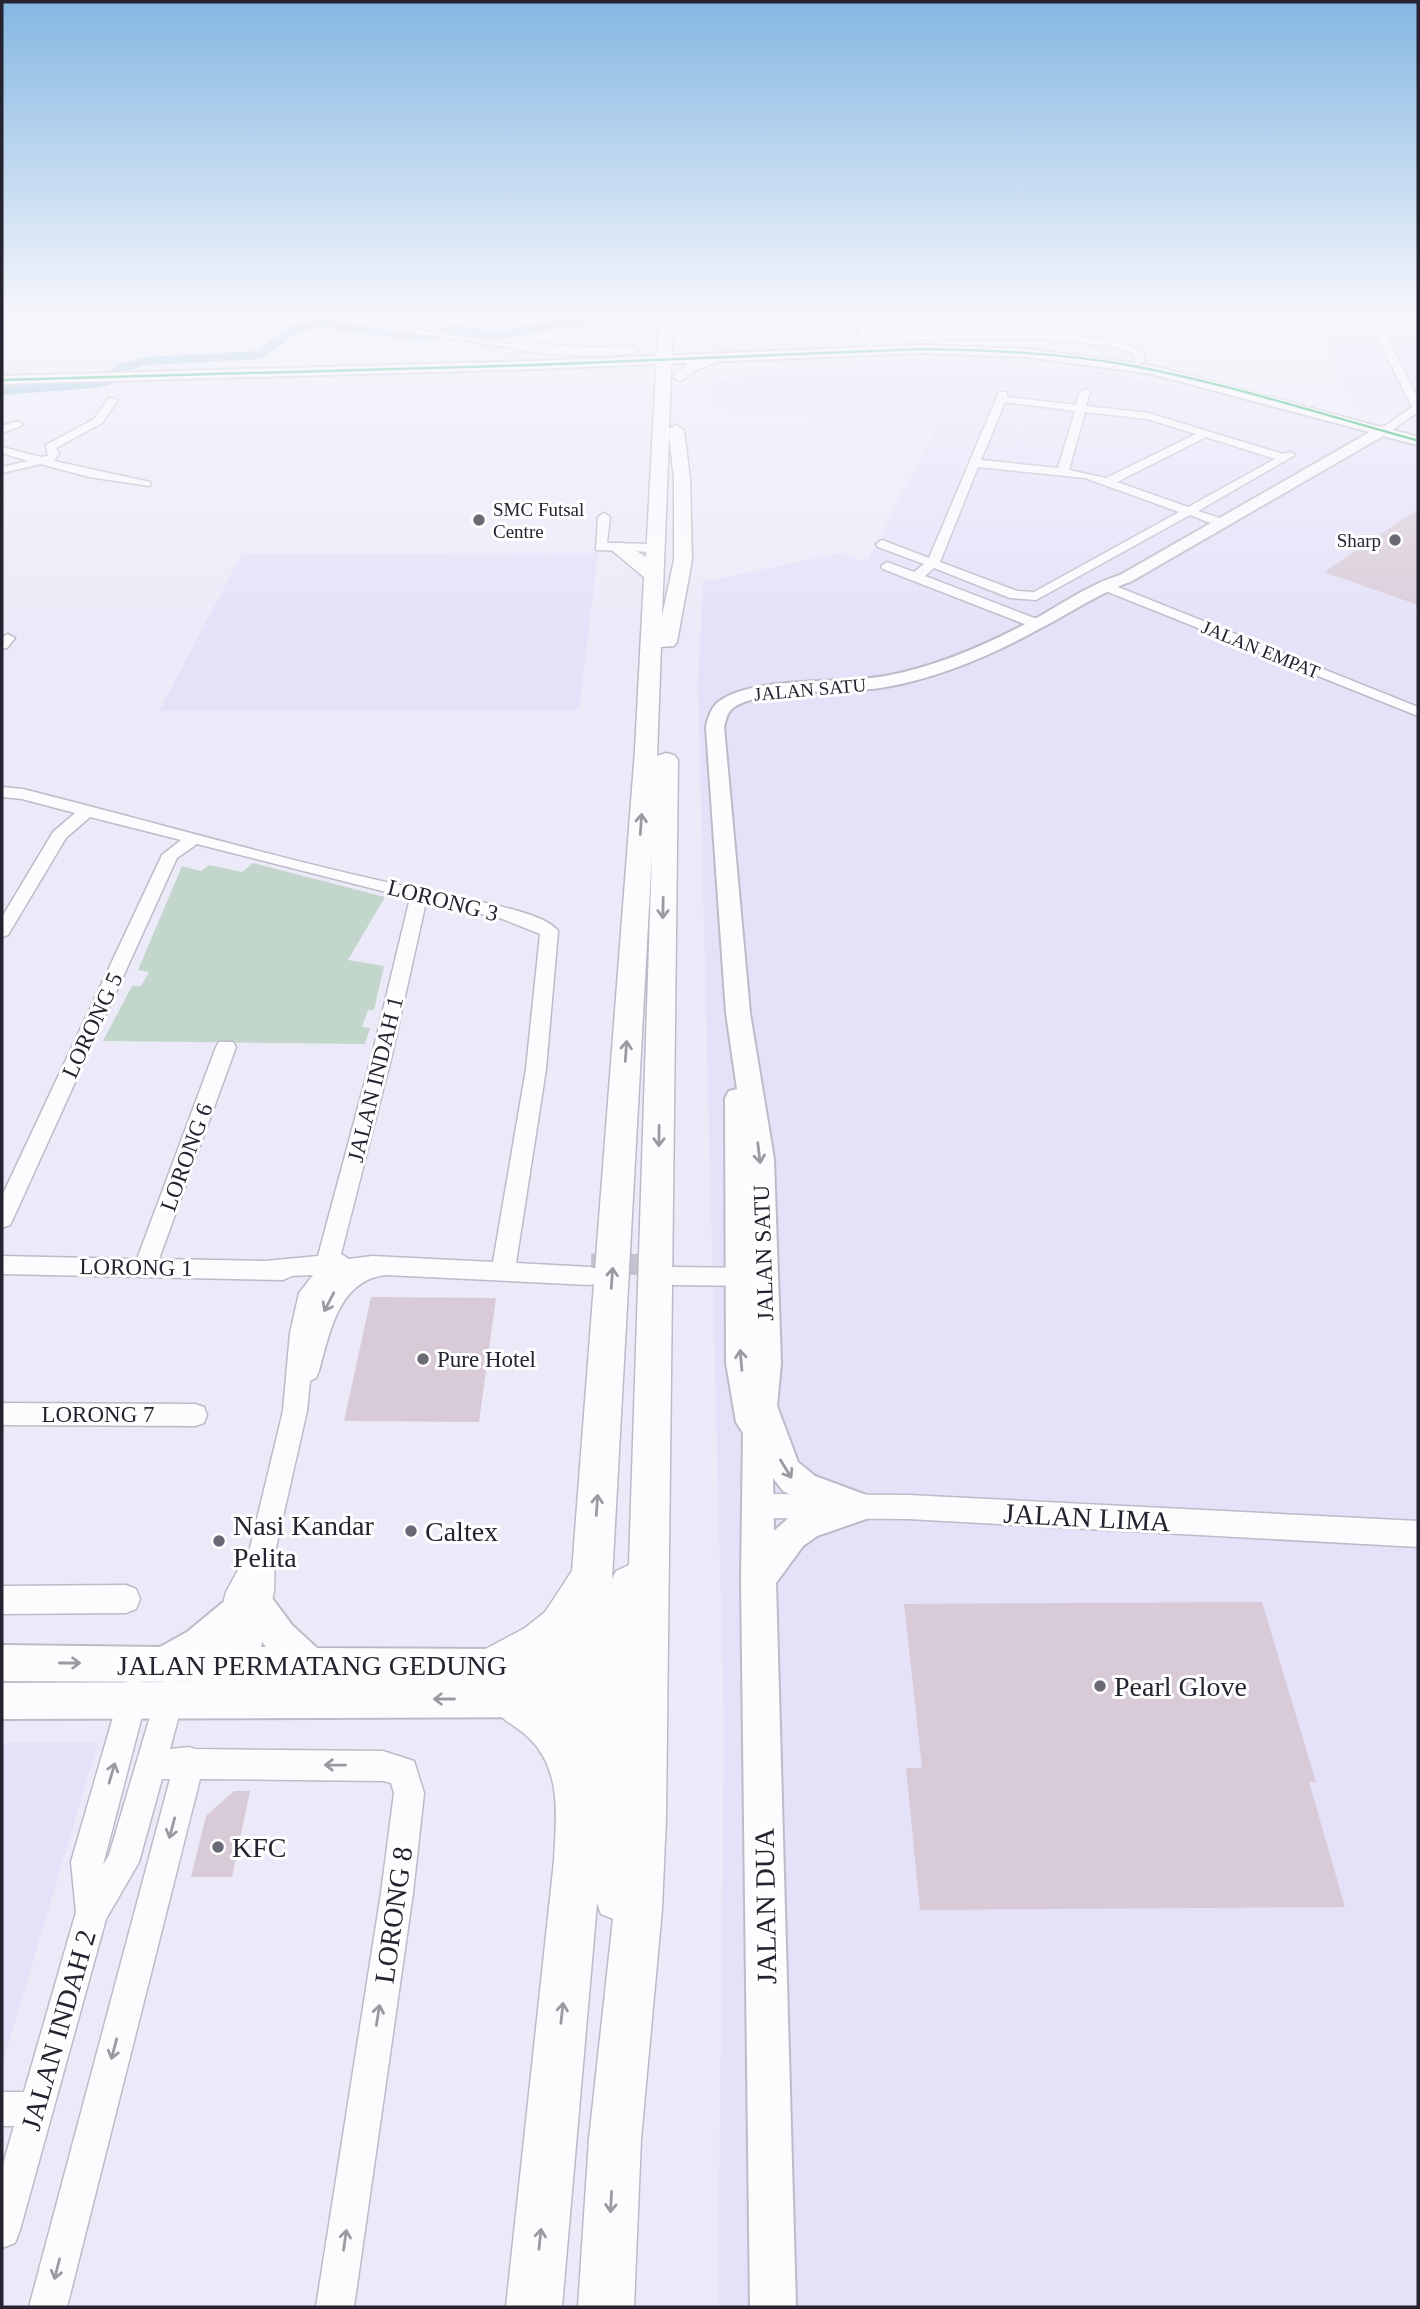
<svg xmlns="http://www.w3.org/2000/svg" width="1420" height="2309" font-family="'Times New Roman',serif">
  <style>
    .built { fill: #e4e1f9 }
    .green { fill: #c3d6cb }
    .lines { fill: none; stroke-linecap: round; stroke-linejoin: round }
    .river { fill: #8ebbd8; fill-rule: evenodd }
    .building { fill: #d8cbd7 }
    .minor-tunnel { stroke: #c4c2d0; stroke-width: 21; stroke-dasharray: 21 10; stroke-linecap: butt }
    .minor-casing { stroke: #bcbbc7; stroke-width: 3 }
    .major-casing { stroke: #bcbbc7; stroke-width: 4 }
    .highway-casing { stroke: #bcbbc7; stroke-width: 3 }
    .minor { fill: #fcfcfe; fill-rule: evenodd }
    .major { fill: #fcfcfe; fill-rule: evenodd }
    .highway { fill: #fcfcfe; fill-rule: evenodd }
    .bus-1-casing { stroke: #fff; stroke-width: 5 }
    .bus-1 { stroke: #00a651; stroke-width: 2.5 }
    .oneway { stroke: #9b9aa1 }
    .poi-dot { fill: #6b6975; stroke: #fff; stroke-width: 2.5 }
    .labels { text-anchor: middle; stroke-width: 6; stroke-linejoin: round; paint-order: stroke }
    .far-poi-label { font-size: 19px; fill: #25232f; stroke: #fff; text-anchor: start }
    .far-street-label { font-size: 19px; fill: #25232f; stroke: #fff }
    .street-label { font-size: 23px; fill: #25232f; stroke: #fff }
    .poi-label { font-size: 23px; fill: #25232f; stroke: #fff; text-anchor: start }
    .near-street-label { font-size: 28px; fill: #25232f; stroke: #fff }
    .near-poi-label { font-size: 28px; fill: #25232f; stroke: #fff; text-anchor: start }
  </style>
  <rect width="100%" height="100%" fill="#eceaf8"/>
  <path class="built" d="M1135,316h283v109l-63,-16 -36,-87h-164z
    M900,359l84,2 105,8 142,29 122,29 65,20v1860h-700l6,-576 -26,-1047 5,-102 138,-29 26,9 69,-135 -226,-19 1,-25 70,-14z
    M598,553l-19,157 -420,1 83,-157z
    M2,1743h96l-96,322z"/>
  <path class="green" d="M253,863l132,34 -37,63 36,6 -10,44h-6l-6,17 8,1 -5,16 -262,-3 29,-55h9l8,-14 -11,-2 44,-104 19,5 8,-6 33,7z"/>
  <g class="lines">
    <path class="river" d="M582,316h29l-6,4 -107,19 -44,-6 -29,8 -104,-13 -14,2 -14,6 -32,23 -114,6 -20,6 -14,13 -18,4 -93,7v-8l93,-7 8,-2 14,-13 29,-8 112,-6 25,-21 16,-7 22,-3 104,13 29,-8 44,6z"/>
  </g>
  <path class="building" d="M1418,509v96l-94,-33z
    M371,1297l125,1 -17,124 -135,-1z
    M1262,1602l54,180h-7l36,125 -425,3 -14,-142h16l-18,-164z
    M234,1791h16l-18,86h-41l15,-61z"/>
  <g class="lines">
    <path class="minor-tunnel" d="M591,1264l84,1"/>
    <defs>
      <path id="minor" d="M55,316h31l-84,12v-6z
        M304,316h25l195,30 -5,3z
        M857,316h9l1,13 7,19 -8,-2 -9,-17z
        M881,316h9l8,17c46,2 219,-9 246,22v7l-8,2 -2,-8 -4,-5 -26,-6 -59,-6h-149l-10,-6z
        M1158,316h260v6l-40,-1 40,78v13l-25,17 -9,-2 28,-20 -43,-86 -207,-2z
        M1085,389l5,3 -4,14 62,7 135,41 7,-2 5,3 -97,56 28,9v6h-8l-28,-11 -154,85 -26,-2 -76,-30 -9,8 117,45v6h-10l-149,-58 -2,-3 6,-4 27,10 10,-8 -46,-17 -2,-3 6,-4 47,18 70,-166h8v5l69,8 4,-13zM1005,402l70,9 -17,57 -77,-8zM1085,412l62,7 49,15 -90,44 -37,-8zM1206,437l69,22 -87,48 -71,-25zM978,467l107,11 94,34 -145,80 -17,-1 -77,-29z
        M109,398l9,2 -16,23 -46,25 3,6 -5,7 96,21v4l-61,-9 -48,-13 -39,9v-6l26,-6 -26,-8v-6l39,10 7,-1 -2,-11 48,-26z
        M17,421l5,3 -1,2 -19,7v-7z
        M604,513l6,4 -3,26 48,1 6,4 -6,4 -59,-2 2,-33z
        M1103,581l315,126v9l-320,-128 -1,-3z
        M8,634l7,4 -8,10 -5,1v-12z
        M2,787l21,2c139,35 280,77 419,105 26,6 102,17 116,37l-12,138 -30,194 74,4 8,2 3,7 -3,7 -8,2 -205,-10c-47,6 -55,58 -66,96l-3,7 -6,3 -3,30 -32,141 -1,40 -19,80 -4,10 -10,4 -11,-5 -11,7 -10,-4 -4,-10 21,-82 24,-44 33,-137 7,-78 9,-40 14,-18 -21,1 -9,4 -281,-6v-18l135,3 79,-212 3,-5h14l3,5 -77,212 106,2 53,-5 54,-201 38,-157 -213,-54 -20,14 -164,361 -3,6 -8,3v-32l160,-341 19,-15 -91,-23 -24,21 -58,97 -6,2v-20l51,-85 22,-19 -53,-14 -20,-2zM426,902l74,16 40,16 -14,135 -33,193 -121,-6 -23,3 -8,-5 51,-199z
        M674,1267l81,1 8,2 3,7 -3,7 -8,2 -81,-1 -8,-2 -3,-7 3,-7z
        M2,1403l193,1 9,3 3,8 -3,8 -9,3 -193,-1z
        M757,1494l151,1 510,26v26l-510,-28 -151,-1 -9,-3 -4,-9 4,-9z
        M126,1585l10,4 4,10 -4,10 -10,4 -124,1v-28z
        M134,1679l10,4 4,10 -45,172 6,-10 48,-162 4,-10 10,-4 10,4 4,10 -15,56 19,-2 6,2 188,2 31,10 10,32 -11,100 -59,414h-38l65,-414 13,-100 -3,-10 -8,-2 -183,-2 -133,528h-38l141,-528h-8l-23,83 -33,57 -86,311 -5,13 -13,5v-80l12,-42h-12v-34h22l52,-180 -5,-50 49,-169 4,-10z"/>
      <path id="major" d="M922,345l105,4 126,17 227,61 14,-3 2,3 -3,3 25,7v8l-35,-9 -251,145c-33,12 -60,31 -91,47 -49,27 -100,49 -155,59 -37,7 -125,0 -153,21 -6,4 -7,12 -9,19l26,286 24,146 7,204 -4,43 21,56 17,14 54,20 4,11 -4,11 -52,18 -14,10 -27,37 20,724h-46l-9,-728 2,-146 -7,-11 -10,-59 -1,-265 4,-7 8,-2 -11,-76 -20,-286c2,-10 6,-22 15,-27 37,-24 119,-16 164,-24 52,-9 103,-32 150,-57 28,-16 54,-34 85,-44l250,-143 -218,-58 -125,-17 -105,-4 -389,16 -531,15v-8l531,-15zM773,1478l10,13 29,15 -17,6 -21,19z
        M257,1589l12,5 23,31 25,23 178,1 103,-3 13,5 5,13 -5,13 -12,4 13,5 5,13 -5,13 -13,5 -597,2v-36l199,-1 -199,-1v-36l158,2 27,-15 35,-29 12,-5 8,3 3,-7zM248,1623l18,24h-44l24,-20z"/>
      <path id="highway" d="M659,316h14l-4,113 7,-4 8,5 6,49 2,81 -15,82 -3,4 -13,1 -4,109 9,-3 8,2 4,5 -12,1058 -4,91 -21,230 -7,168h-56l11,-168 24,-220 -12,-5 -4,-11 -35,404h-56l48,-446c2,-43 9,-91 -26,-124 -18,-16 -28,-15 -38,-38l5,-11 -15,-6 -6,-15 6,-15 45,-24 20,-16 27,-41 63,-821 9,-173 -36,-30 2,-4h14l22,14zM669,434l5,45v81l-12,56zM652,852l-23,713 -13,6 -4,8zM566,1649l-4,60 -21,-16 -25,-14z
        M519,342l76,6 36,-2 7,4c-13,11 -105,4 -124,-1v-6z
        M717,353l7,4 -2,3 -25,10 -17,11 -7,-4 14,-13z"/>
    </defs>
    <use href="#minor" class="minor-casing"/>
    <use href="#major" class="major-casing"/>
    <use href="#highway" class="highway-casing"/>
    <use href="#minor" class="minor"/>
    <use href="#major" class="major"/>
    <use href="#highway" class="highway"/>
    <defs>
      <path id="bus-1" d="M2,380l531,-15 389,-16c69,1 138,4 206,16 98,18 192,49 288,75"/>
    </defs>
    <use href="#bus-1" class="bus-1-casing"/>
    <use href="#bus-1" class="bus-1"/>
  </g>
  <defs><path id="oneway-shaft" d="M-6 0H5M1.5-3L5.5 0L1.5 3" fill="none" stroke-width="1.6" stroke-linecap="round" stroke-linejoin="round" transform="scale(1.75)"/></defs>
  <g class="oneway">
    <use href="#oneway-shaft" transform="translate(641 824) rotate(-86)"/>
    <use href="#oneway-shaft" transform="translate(663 908) rotate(91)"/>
    <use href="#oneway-shaft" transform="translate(626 1051) rotate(-86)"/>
    <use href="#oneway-shaft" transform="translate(659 1136) rotate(91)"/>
    <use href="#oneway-shaft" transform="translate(759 1153) rotate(83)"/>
    <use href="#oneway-shaft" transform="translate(612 1278) rotate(-86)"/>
    <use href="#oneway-shaft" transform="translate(329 1302) rotate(117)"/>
    <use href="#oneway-shaft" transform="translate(741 1360) rotate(-95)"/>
    <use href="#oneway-shaft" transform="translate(786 1469) rotate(58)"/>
    <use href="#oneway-shaft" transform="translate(597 1505) rotate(-86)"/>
    <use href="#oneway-shaft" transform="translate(70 1663)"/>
    <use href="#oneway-shaft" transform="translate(444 1699) rotate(180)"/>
    <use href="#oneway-shaft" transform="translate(335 1765) rotate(-179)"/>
    <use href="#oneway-shaft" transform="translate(112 1773) rotate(-74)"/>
    <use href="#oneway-shaft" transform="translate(172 1828) rotate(105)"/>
    <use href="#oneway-shaft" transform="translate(562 2013) rotate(-84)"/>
    <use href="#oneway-shaft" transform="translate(378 2015) rotate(-81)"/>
    <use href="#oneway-shaft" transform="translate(114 2049) rotate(105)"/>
    <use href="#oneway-shaft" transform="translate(611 2202) rotate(93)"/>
    <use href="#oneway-shaft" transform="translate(540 2239) rotate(-84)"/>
    <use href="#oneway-shaft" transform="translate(345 2240) rotate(-82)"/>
    <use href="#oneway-shaft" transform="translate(57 2269) rotate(104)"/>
  </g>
  <linearGradient id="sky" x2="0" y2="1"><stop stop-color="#84b7e2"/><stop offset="0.49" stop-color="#f6f6fc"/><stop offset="1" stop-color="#f6f6fc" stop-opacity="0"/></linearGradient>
  <rect width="1420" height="640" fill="url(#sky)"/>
  <g class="poi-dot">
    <circle cx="479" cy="520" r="7"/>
    <circle cx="1395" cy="540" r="7"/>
    <circle cx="423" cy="1359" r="7"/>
    <circle cx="411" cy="1531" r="7"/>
    <circle cx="219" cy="1541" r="7"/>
    <circle cx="1100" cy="1686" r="7"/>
    <circle cx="218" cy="1847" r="7"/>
  </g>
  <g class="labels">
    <g class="far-poi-label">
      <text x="493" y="516">SMC Futsal<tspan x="493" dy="22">Centre</tspan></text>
      <text x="1381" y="547" text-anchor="end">Sharp</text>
    </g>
    <g class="far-street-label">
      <text transform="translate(1261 649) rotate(22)" y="7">JALAN EMPAT</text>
      <text transform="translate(810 689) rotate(-5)" y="7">JALAN SATU</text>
    </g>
    <g class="street-label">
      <text transform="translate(443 900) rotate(14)" y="8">LORONG 3</text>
      <text transform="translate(92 1025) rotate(-65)" y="8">LORONG 5</text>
      <text transform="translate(375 1079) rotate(-76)" y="8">JALAN INDAH 1</text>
      <text transform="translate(186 1157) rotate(-70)" y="8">LORONG 6</text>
      <text transform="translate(763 1253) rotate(-92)" y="8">JALAN SATU</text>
      <text transform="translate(136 1267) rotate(1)" y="8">LORONG 1</text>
      <text x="98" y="1422">LORONG 7</text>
    </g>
    <g class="poi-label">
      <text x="437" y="1367">Pure Hotel</text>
    </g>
    <g class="near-street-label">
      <text transform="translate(1087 1517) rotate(3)" y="10">JALAN LIMA</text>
      <text x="312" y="1675">JALAN PERMATANG GEDUNG</text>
      <text transform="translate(765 1906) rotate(-91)" y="10">JALAN DUA</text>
      <text transform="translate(393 1915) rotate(-82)" y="10">LORONG 8</text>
      <text transform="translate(58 2030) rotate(-74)" y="10">JALAN INDAH 2</text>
    </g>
    <g class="near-poi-label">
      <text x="233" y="1535">Nasi Kandar<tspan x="233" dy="32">Pelita</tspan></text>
      <text x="425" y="1541">Caltex</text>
      <text x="1114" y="1696">Pearl Glove</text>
      <text x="232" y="1857">KFC</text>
    </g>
  </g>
  <rect width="1420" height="2309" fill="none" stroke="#25232f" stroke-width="7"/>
</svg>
